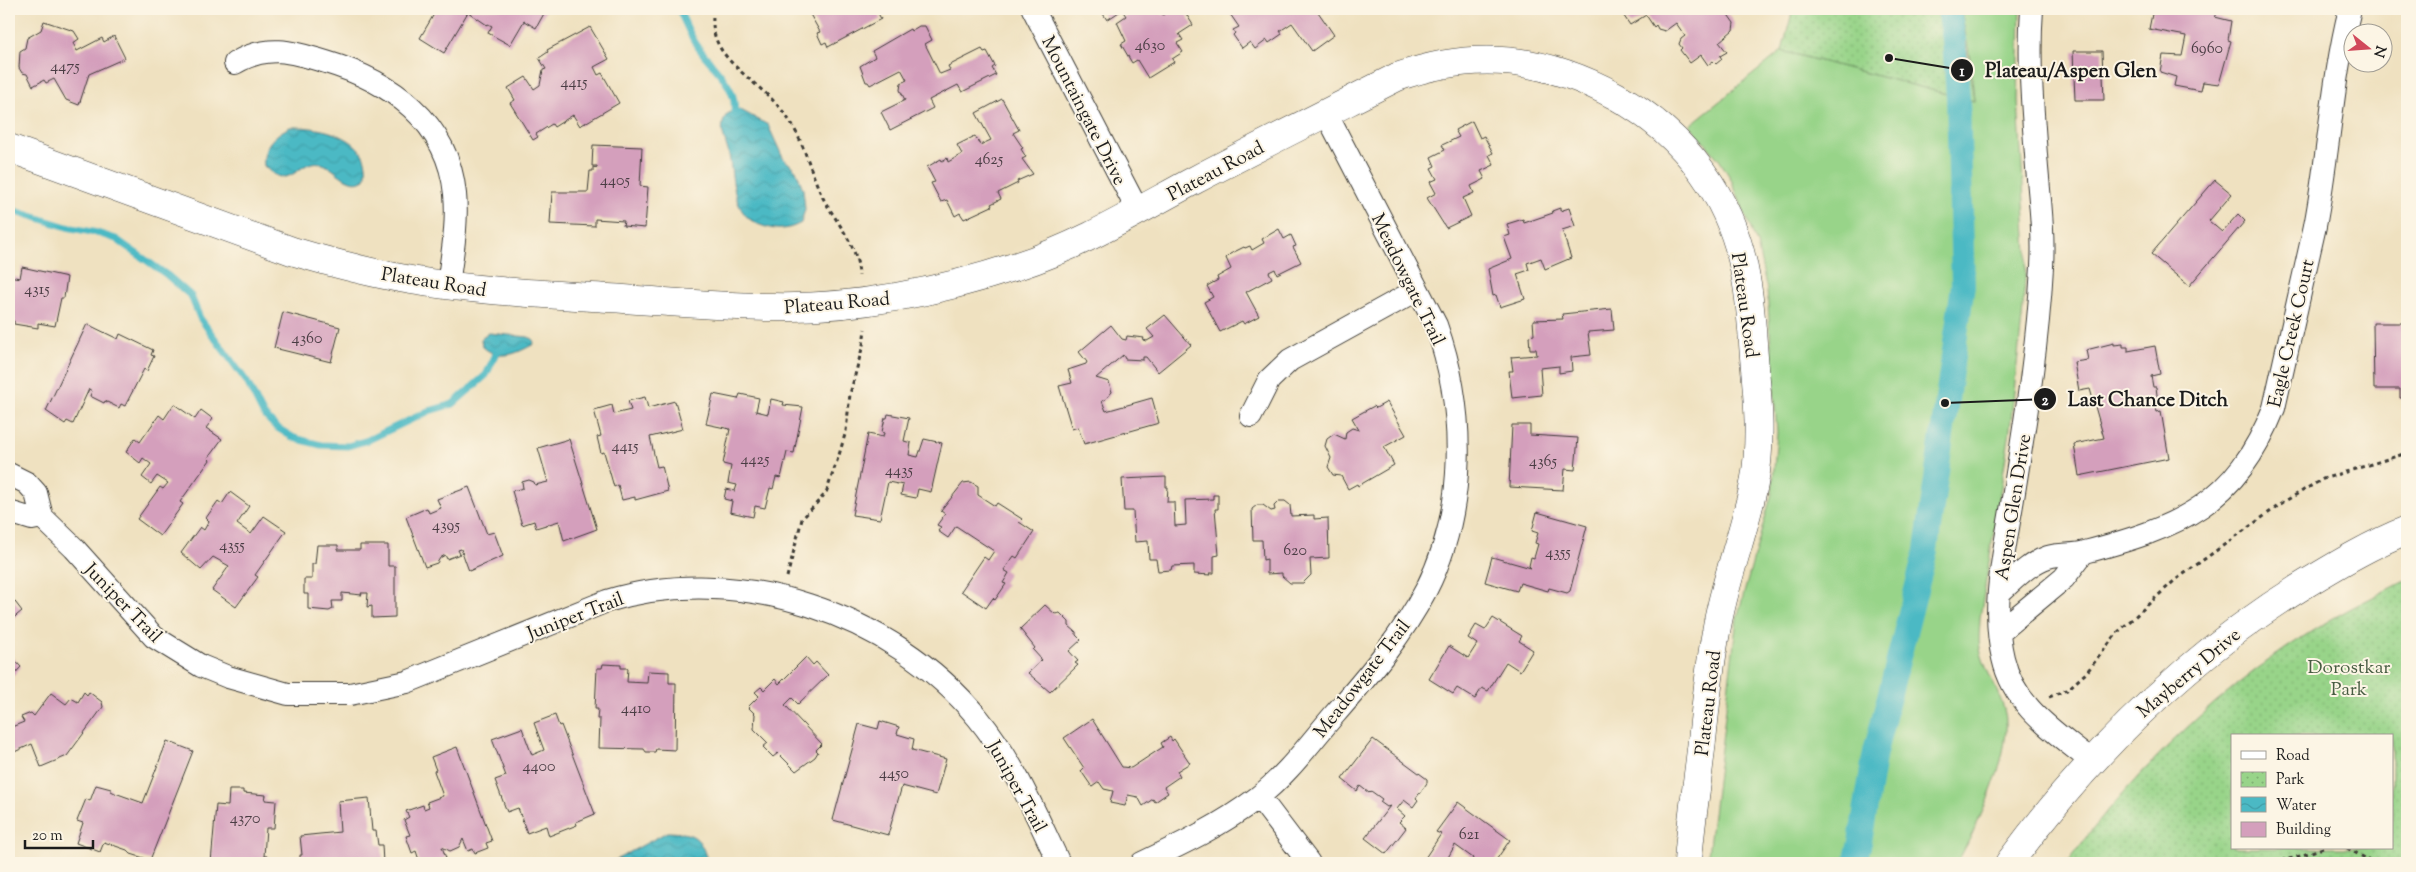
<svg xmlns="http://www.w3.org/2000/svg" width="2416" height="872" font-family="'Sorts Mill Goudy',serif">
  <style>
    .grass { fill: #98d489; stroke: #5a7852 }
    .park { fill: url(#park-dots); stroke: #5a7852; fill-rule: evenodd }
    .water { fill: url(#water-waves); stroke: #346a70 }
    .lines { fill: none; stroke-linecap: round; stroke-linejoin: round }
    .stream { stroke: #4bb9c4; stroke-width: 7 }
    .canal { stroke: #4bb9c4; stroke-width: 24 }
    .building { fill: #d49fbc }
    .street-casing { stroke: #3c3a35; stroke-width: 24 }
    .secondary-casing { stroke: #3c3a35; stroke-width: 29 }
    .path { stroke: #3c3a35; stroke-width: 3; stroke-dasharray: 4 4; stroke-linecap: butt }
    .street { stroke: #fff; stroke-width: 22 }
    .secondary { stroke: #fff; stroke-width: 28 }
    .labels { text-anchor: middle; stroke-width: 4; stroke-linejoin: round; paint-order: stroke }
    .number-label { font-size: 16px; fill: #4a3d44 }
    .street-label { font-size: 19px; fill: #1c1c1c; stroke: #fcf5e5 }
    .park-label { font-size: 19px; fill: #475c42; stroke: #fcf5e5 }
    .leader { fill: none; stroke: #1c1c1c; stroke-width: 2 }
    .callout-dot { fill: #1c1c1c; stroke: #fcf5e5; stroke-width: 2 }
    .mark-label { font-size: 15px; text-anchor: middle; font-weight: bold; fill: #fff }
    .callout-label { font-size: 20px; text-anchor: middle; font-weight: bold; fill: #1c1c1c; stroke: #fcf5e5; stroke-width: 4; stroke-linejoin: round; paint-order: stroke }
  </style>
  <defs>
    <pattern id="park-dots" width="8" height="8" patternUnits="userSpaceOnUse" patternTransform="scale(1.25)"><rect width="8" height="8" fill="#98d489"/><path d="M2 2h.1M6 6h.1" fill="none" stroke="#82b576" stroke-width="1.8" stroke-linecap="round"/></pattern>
    <pattern id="water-waves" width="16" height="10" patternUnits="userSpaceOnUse" patternTransform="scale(1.25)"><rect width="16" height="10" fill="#4bb9c4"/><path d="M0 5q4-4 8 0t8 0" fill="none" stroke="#419ea8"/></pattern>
  </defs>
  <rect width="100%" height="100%" fill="#fcf5e5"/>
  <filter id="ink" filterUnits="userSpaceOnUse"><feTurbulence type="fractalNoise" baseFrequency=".02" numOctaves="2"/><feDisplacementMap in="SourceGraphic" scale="10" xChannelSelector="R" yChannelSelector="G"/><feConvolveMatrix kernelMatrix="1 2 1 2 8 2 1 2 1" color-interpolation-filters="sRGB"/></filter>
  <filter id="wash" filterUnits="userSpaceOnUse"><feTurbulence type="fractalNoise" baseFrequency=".0096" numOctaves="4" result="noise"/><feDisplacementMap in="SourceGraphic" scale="20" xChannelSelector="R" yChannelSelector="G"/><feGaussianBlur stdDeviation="1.12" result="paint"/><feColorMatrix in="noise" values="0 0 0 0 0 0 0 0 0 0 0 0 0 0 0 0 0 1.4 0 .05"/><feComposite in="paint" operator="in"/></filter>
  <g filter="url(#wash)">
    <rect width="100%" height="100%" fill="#efe1c0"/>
    <path class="grass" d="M1961,9h59l-2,91 9,153 -5,66 -13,118 -29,181c0,9 -2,21 0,30 4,22 18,40 24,61 12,39 -28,120 -47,154h-250l30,-245 35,-125 5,-60 -10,-143 -10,-46 -26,-65 -11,-18 -30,-36 92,-74 192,50 -3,-37z"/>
    <path class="park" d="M1793,9h168l13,92 -192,-50z
      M2407,580v283h-340c71,-97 159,-181 263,-243 25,-15 52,-27 77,-40zM2232,736h160v112h-160z"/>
    <path class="water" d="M739,109l29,16 15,33 13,12 7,19 2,20 -4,14c-13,7 -24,8 -38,3 -31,-9 -29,-44 -34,-71 -3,-15 -12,-26 -2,-41z
      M290,127c32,-1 85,11 75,52 -17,10 -28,-10 -42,-15 -23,-10 -31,32 -59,2 -2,-20 10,-31 26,-39z
      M489,333l39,4 5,2 1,5c-18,10 -35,18 -52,2l-1,-7z
      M667,832c29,1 33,4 41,31h-98z"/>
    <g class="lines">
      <path class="stream" d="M679,9c5,12 10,24 17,35 12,19 42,42 38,66
        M9,209l58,18 30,6 19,6 51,36 24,21 9,22 47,64 16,32 13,13 18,11 27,7 27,1 20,-6 61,-29 24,-7 33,-29 10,-21"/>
      <path class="canal" d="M1855,863l5,-21 15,-90 51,-202 37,-265 -5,-188 -4,-57 -5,-31"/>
    </g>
    <g id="blocks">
      <path class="building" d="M437,9h106l3,1 -10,18 -12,-7 -14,24 -22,-12 4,-7 -4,-2 -1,1 -19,-13 -24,41 -24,-15z
        M807,9h69l5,10 -53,28 -2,-5 -4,2 -5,-11 3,-1z
        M1100,9h59l4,6 9,-6h11l10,16 -14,9 4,6 -6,3 6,9 -11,7 2,3 -26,16 -11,-18 -5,3 -11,-19 5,-3 -9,-19 9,-6 -4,-6 -15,10z
        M1237,9h79l18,26 -22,16 -20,-28 -12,8 2,3 -13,9 -2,-3 -12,9 -5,-7 -8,6 -9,-13 2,-2 -2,-3 6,-3 -9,-13z
        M1619,9h105l10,14 -1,7 -14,12 8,10 -7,4 2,3 -6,5 -3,-3 -5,4 -7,-10 -11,8 -10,-13 2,-2 -3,-4 2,-5 4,-3 -9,-13 -11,8 -7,-2 -2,-4 -2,2 -8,-12 -16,10z
        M2153,9h67l-5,8 16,4 -3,19 3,1 -12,43 -16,-2 -2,9 -27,-5 2,-9 -16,-5 3,-17 19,1 4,-20 -37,-7z
        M44,21l30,10 5,8 -6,4 4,8 25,-13 2,4 10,-6 11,22 -36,16 -10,31 -13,-5 -12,-21 -8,4 -2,-3 -11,6 -6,-12 -5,-1 -3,-5 1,-17 5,-3 2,-10 14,-8z
        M919,26h6l7,14 -7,4 15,30 10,-4 -2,-4 34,-17 2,3 3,-1 8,15 -3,2 4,7 -34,17 -4,-7 -29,15 4,8 -43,22 -9,-18 24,-12 -5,-10 1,-7 6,-3 -6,-11 -31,16 -2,-3h-2l-6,-16 15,-9 -3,-6 38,-22 1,2z
        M590,27l19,32 -15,8 4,8 4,-2 17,30 -39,23 -7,-11 -19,12 -2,-3 -16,10 2,3 -5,3 -23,-37 5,-3 -7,-12 18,-11 8,12 6,-4 3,-15 3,-1 -7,-11 9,-6 -1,-2z
        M2073,51h29l2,49h-29z
        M1002,99l17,31 -6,3 10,15 -2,1 5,8 -4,2 11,15 -16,7 1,2 -20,10 3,6 -10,5 1,2 -28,13 -4,-6 -5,3 -8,-16 -6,2 -10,-19 4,-1 -8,-15 14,-8 1,2 5,-3 1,4 14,-8 -5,-9 18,-9 5,9 11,-5 -15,-27z
        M1472,121l8,17 4,-2 9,17 -4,2 5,10 -13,6 4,8 -14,7 3,7 -11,5 8,18 -25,12 -19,-30 9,-5 -6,-11 7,-3 -6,-11 4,-2 -4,-9 14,-7 -3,-5 17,-8 -4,-7z
        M593,145l49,2 -2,39 8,1 -3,41 -22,-2 1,-5 -29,-2v7l-45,-2 2,-32h36l2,-21h3v-4l4,1v-2h-5z
        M2215,180l17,14 -23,27 13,11 16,-18 7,7 -56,65 -38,-32z
        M1560,208v3l9,-3 6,18 -13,4 9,28 -26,11 -4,-11 -14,5 2,7 -12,4 8,25 -25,8 -4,-12 -3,1 -5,-27 24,-10 -8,-22 6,-2 -3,-11 16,-5 1,4 29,-10 -1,-2z
        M1279,229l5,10 7,-4 5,11 -3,1 8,15 -24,12 -2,-5 -6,3 3,6 -26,14 13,24 -15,8 -2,-3 -22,11 -16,-30 9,-5 -6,-11 11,-6 -1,-3 14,-8 -5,-11 4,-4 14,-7 1,1 5,-2 2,4 12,-7 -2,-4z
        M22,267l45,10 -3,21h-3l-6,28 -17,-3v5l-24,-4v-3l-5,-1v-44l11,2z
        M1612,309l2,21 -26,2 3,23 -20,2 1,14 -13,2v-7l-19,2 2,27 -30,3 -3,-27h4l-2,-14 26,-2 -1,-6h-6l-1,-13 5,-1 -1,-15 30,-1 -1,-5z
        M283,312l57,15 -9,35 -57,-14z
        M1165,315l26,30 -33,27 -12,-15h-3v3l-18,-1 -2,-4 -27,23 13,4 3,10 -6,7 -4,2 4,10 46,-13 7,25 -75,21 -6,-17 -6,2 -13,-43 13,-3 -4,-13 18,-6 1,-2 -8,-10 32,-27 11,14 4,1 1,-4 17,2 -1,2 4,1 7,-4 -7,-8z
        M2373,323h34v75h-7v-9h-26z
        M87,324l31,15 2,-5 33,16 -2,5 3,1 -7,15 -3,-2 -19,37 -4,-2 -2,4 -14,-7 -1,2 -14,-7 2,-5 -3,-2 -16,35 -6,-3 -2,3 -19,-13z
        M2114,343v2l9,-1v3h5v4l27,-5 5,28 -9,2 2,11h3l2,16 -3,1 2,8 4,-1 8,47 -90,18 -5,-32 30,-6 -14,-49 -11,2 -5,-29 14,-2 -2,-10z
        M713,394l25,5 2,-5 19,4 -3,13 12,3 3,-15 13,3 -1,3 20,2 -9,46 -7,-1 -6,26 -5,-1 -3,12 -3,-1 -5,20 -10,-2 -2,11 -23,-5 2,-11 -8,-2 2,-10 9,2 2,-6 -9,-2 3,-17 -8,-2 7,-35 -24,-5z
        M645,397l3,11 27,-7 8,28 -33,8 7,30 5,-1 6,25 -33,9v-3l-13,3 -4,-15 -4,2 -10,-35 -3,1 -4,-16 4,-1 -7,-26 18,-5 2,9 17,-4 -3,-9z
        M1387,402l19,33 -22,12 10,18 -36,21 -1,-2 -9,5 -7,-13 -8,-1 -5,-8 3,-9 -6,-12 2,-7 7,-5 11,5 1,-7 6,-4 7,2 -7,-12 22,-12 2,2z
        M174,404l21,15 6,-9 12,9 -7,9 16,11 -14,19 2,2 -30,42 3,2 -23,32 -23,-17 23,-32 3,2 5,-6 -11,-7 -6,8 -9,-7 9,-13 -8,-6 -3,5 -14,-11 9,-14 5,4 19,-27 5,4z
        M888,414l21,4 -5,23 7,2 -2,12 9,2 6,-18 18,4 -11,49 -13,-3 -2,9 -15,-3 2,-10 -15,-3 -8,37 -28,-4 16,-81 15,3 1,-4 -2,-1 3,-14h2z
        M1512,425h18v10l48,3 -3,32 -10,-1 -2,21 -54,-3z
        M569,439l28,90 -33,12 -5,-20 -23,7 -2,-7 -12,4 -10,-34 11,-3 -1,-6 7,-2 5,2 1,3 13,-3 -10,-34z
        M1166,477v10h2l-1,15h7l1,24 11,-1 -1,-25 28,-1v-4h5v14h-3l4,46 -5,1v17h-4l1,2 -17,-1v-9l-22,1 -1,4 -13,1 -2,-12h-7l-1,-18 -13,1 -2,-31h-9l-2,-32z
        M971,482l7,4v9l17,11 2,-3 25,16 -3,3 15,10 -17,26 -3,-2 -10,14 5,3 -6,10 3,1 -11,16 -2,-2 -7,10 -25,-17 23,-34 4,3 6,-9 -38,-25 -8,12 -10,-7 3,-4 -4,-2 8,-11 -4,-3 22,-28z
        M469,487l18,47 7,-2 9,24 -34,15 -8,-22 -3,1 2,4 -13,5 -2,-4 -5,3 -3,5 -12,4 -19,-50 21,-9 2,5 12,-5 -4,-9z
        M230,492l19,14 -12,18 14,10 13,-18 22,15 -31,44 3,2 -22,30 -24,-17 17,-24 -16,-9 -12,13 -20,-17 19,-26 4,3 5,-9 -3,-3 12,-17 4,3z
        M1279,501h6l5,4 1,11 23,-1v4l14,-1 1,40 -19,1 1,16 -8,8h-13l-8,-7v-3l-15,1v-15l-4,1 -1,-20h-9l-1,-31 5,-4h6l8,6 4,-1 -1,-4z
        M1537,512l50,14 -17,65 -3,2 -18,-5 -1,3 -28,-8 -3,8 -32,-9 7,-25 39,11 -2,-2 2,-9 3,1 4,-14 -3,-1 3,-10 -6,-2z
        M317,545h21v5h22v-5h28v21h7v51l-23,1v-12l-5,1 1,-14h-7l1,2 -20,-2v8h-10l1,8 -4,2 -21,-2v-15h-4v-15h8v-15h3z
        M9,594l13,17 -11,9 3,4 -5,4z
        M1045,605l10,9 5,-1 9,9v4l7,6v3l5,5 -12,11 9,10 -3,2 3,2 -28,27 -22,-19 14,-13 -9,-10 2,-2 -15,-19z
        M1493,618l29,18 -3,5 14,9 -13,21 -14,-9 -18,29 -6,-3 -7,11 -18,-11 -4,6 -24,-15 20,-33 19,12 9,-14 -9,-6 8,-13 9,5z
        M9,654l12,13 -12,13z
        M806,657l7,8 3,-3 12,13 -30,29 -6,-6 -7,7 37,39 -6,6 2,2 -3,5 -19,14 -18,-18 -5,4 -10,-10 5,-4 -14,-14 1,-15 -7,-7 11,-11 -4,-4 6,-5 3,3 11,-11 4,5z
        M603,664l18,1v3h7l-1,14 20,1 1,-12 21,1v11h7l-1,67 -19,-1 -1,3h-9l-2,-3 -45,-1 1,-29h-3l1,-10h-3l2,-41h5z
        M84,692l3,3 2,-3 13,10 1,5 -36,49 -26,11 -9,-23 -22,10 -1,-26 15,-6 -3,-5 10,-4 3,3 17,-23 15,11 5,-6 7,4z
        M555,715l4,11 2,-1 34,89 -19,8 1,3 -28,11 -3,-10 -19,7 -9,-25 -11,4 -12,-32 11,-4 -14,-37 30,-11 10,27 12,-5 -10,-27z
        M1092,719l30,48 9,1 32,-21 -2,-4 9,-6 2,4 2,-2 16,24 -13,8 3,5 -16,11 4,6 -13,9 -2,-3 -10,7 -5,-9 -10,-2 -3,11 -15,-3 3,-12 -9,-2 -5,-7 -7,5 -11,-16 3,-3 -20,-30z
        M880,721l19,6 -2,7 17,5 -2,11 34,9 -10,36 -34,-9 -14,49 -55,-15 26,-96 19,5z
        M1373,739l54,40v4l-11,15 2,2 -5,7 -9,-7 -7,9 8,7 -6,6 7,6 -20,26 -21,-16 25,-32 -3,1 -7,-5 2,-3 -11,-8 -2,2 -9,-7 -3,5 -15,-12z
        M167,741l26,10 -43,109 -19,-6 -4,-4 -23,-8 -4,10 -24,-9 7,-20 -6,-2 9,-22 4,2 6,-16 15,4v2l4,2 28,10z
        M457,747l35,94 -6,2 2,5 -13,5 -2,-4 -5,2 -5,-12 -4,8 -9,4 -8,-4 4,11 -5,2 1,3h-22l-4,-12 -4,2 -6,-17 4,-1 -6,-15 5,-3 -3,-6 17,-6 1,4 5,-2 -2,-5 16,-6 -9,-25 2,-1 -5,-13z
        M229,790h14v3l23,2 -1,5 11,1 -2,27h-8l-2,28h3v7h-56l5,-58 12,1z
        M369,798l3,33h4l2,14h4l1,18h-83v-8h2l-2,-19 40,-4 -2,-31z
        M1458,802l52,38 -16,23h-23l2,-5 -18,-13 -10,18h-18l-4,-2 18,-27 -5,-2z"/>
    </g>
  </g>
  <g filter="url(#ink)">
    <use href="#blocks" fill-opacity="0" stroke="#3c3a35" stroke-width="1"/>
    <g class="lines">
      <defs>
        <path id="street" d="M1033,9l105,202
          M2032,9c-4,53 1,106 5,159 3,33 7,66 5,99 -4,76 -16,150 -28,225 -8,53 -24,112 -11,166 11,49 51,73 88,103
          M235,63c32,-19 56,-12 91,-1 64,19 122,59 129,132 3,30 -3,61 -7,91
          M1251,416l18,-36 21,-20 127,-70
          M9,474l18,9 9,10 6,24 32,31 80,89 47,29 27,11 60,17h62l57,-12 200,-81c130,-40 285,12 371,117 36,44 57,95 81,145
          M9,512l23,7 10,-2
          M1999,593c15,-13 30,-30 49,-36 12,-4 25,-1 37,-5 95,-25 151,-48 189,-144l41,-182c14,-72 17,-146 35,-217
          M1999,632l65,-54 19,-25
          M1259,797l50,66
          M1142,863c40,-19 80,-38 115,-65 30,-23 53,-55 77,-83 34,-39 68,-79 92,-125 41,-80 40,-181 10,-265l-110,-212"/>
        <path id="secondary" d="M9,148l283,103c40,12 79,22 119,29 65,11 132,14 197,18 54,3 109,9 163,9 84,2 167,-15 246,-41 63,-20 120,-55 178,-86 67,-35 135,-69 202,-103 78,-28 147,-20 219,19 70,39 117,103 130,183 5,26 6,52 8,78 4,43 8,85 0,127 -10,50 -30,98 -38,148 -8,42 -11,84 -16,126 -4,35 -10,70 -12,105
          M2009,863c82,-111 180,-208 298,-280 33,-20 65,-39 100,-53"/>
      </defs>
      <use href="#street" class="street-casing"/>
      <use href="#secondary" class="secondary-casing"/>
      <path class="path" d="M713,9c0,10 -1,20 3,30 9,26 46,47 64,69 23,27 27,55 41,86 14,28 37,49 38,82
        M787,577l15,-58 24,-26 13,-38 7,-24 4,-37 13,-49 2,-16
        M2049,697l18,-7 19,-17 32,-41 56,-51 111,-80 38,-22 84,-26
        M2347,848l27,15
        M2265,863l29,-5 29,-10"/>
      <use href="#street" class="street"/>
      <use href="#secondary" class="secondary"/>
    </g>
  </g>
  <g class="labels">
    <g class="number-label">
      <text x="1150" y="50">4630</text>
      <text x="2207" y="53">6960</text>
      <text x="65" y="71">4475</text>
      <text x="574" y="87">4415</text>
      <text x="989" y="164">4625</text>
      <text x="615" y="185">4405</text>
      <text x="37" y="294">4315</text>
      <text x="307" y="343">4360</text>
      <text x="625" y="451">4415</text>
      <text x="755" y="464">4425</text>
      <text x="1543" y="466">4365</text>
      <text x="899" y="475">4435</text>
      <text x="446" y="530">4395</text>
      <text x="232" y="550">4355</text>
      <text x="1295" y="555">620</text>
      <text x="1558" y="557">4355</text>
      <text x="636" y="713">4410</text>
      <text x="539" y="771">4400</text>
      <text x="894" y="778">4450</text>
      <text x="245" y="823">4370</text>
      <text x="1469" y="839">621</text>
    </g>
    <g class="street-label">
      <text transform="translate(1085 110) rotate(63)" y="7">Mountaingate Drive</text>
      <text transform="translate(1215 170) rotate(-28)" y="7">Plateau Road</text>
      <text transform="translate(1409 279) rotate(64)" y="7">Meadowgate Trail</text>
      <text transform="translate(434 281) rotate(9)" y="7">Plateau Road</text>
      <text transform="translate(837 302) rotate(-5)" y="7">Plateau Road</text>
      <text transform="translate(1746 305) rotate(82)" y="7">Plateau Road</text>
      <text transform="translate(2290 333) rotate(-77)" y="7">Eagle Creek Court</text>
      <text transform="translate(2012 507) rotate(-81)" y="7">Aspen Glen Drive</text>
      <text transform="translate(124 602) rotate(46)" y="7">Juniper Trail</text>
      <text transform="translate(575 615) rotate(-21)" y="7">Juniper Trail</text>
      <text transform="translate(2188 672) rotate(-40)" y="7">Mayberry Drive</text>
      <text transform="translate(1361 678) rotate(-52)" y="7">Meadowgate Trail</text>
      <text transform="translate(1707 703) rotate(-83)" y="7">Plateau Road</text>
      <text transform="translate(1018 786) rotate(61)" y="7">Juniper Trail</text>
    </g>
    <g class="park-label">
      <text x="2349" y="673">Dorostkar<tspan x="2349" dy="22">Park</tspan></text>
    </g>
  </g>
  <path class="leader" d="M1889 58L1962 70M1945 403L2045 399"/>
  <g class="callout-dot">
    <circle cx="1889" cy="58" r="5"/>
    <circle cx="1945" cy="403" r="5"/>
    <circle cx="1962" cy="70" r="12"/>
    <circle cx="2045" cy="399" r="12"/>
  </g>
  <g class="mark-label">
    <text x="1962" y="76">1</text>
    <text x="2045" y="405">2</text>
  </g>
  <g class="callout-label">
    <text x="2071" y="77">Plateau/Aspen Glen</text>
    <text x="2148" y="406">Last Chance Ditch</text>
  </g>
  <rect width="2416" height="872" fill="none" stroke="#fcf5e5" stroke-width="30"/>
  <rect x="2231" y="734" width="162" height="115" fill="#fcf5e5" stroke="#a29e95"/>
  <rect x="2241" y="751" width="25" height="8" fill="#ffffff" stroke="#a29e95"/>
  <text x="2276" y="760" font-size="15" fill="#1c1c1c">Road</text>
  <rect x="2241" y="772" width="25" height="15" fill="url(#park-dots)" stroke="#a29e95"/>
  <text x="2276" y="784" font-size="15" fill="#1c1c1c">Park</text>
  <rect x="2241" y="797" width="25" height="15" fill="url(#water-waves)" stroke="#a29e95"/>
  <text x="2276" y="810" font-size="15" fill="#1c1c1c">Water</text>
  <rect x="2241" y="822" width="25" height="15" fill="#d49fbc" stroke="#a29e95"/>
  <text x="2276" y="834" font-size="15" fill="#1c1c1c">Building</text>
  <g transform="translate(2368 48) rotate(107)"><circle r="24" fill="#fcf5e5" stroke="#a29e95"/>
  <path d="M0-4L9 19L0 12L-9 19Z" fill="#d1495b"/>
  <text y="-8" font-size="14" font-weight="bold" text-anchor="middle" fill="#1c1c1c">N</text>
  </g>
  <path d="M25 840v8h68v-8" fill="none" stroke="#1c1c1c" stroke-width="2.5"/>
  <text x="32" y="840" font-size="15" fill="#1c1c1c" stroke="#fcf5e5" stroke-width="4" paint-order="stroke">20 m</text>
</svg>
